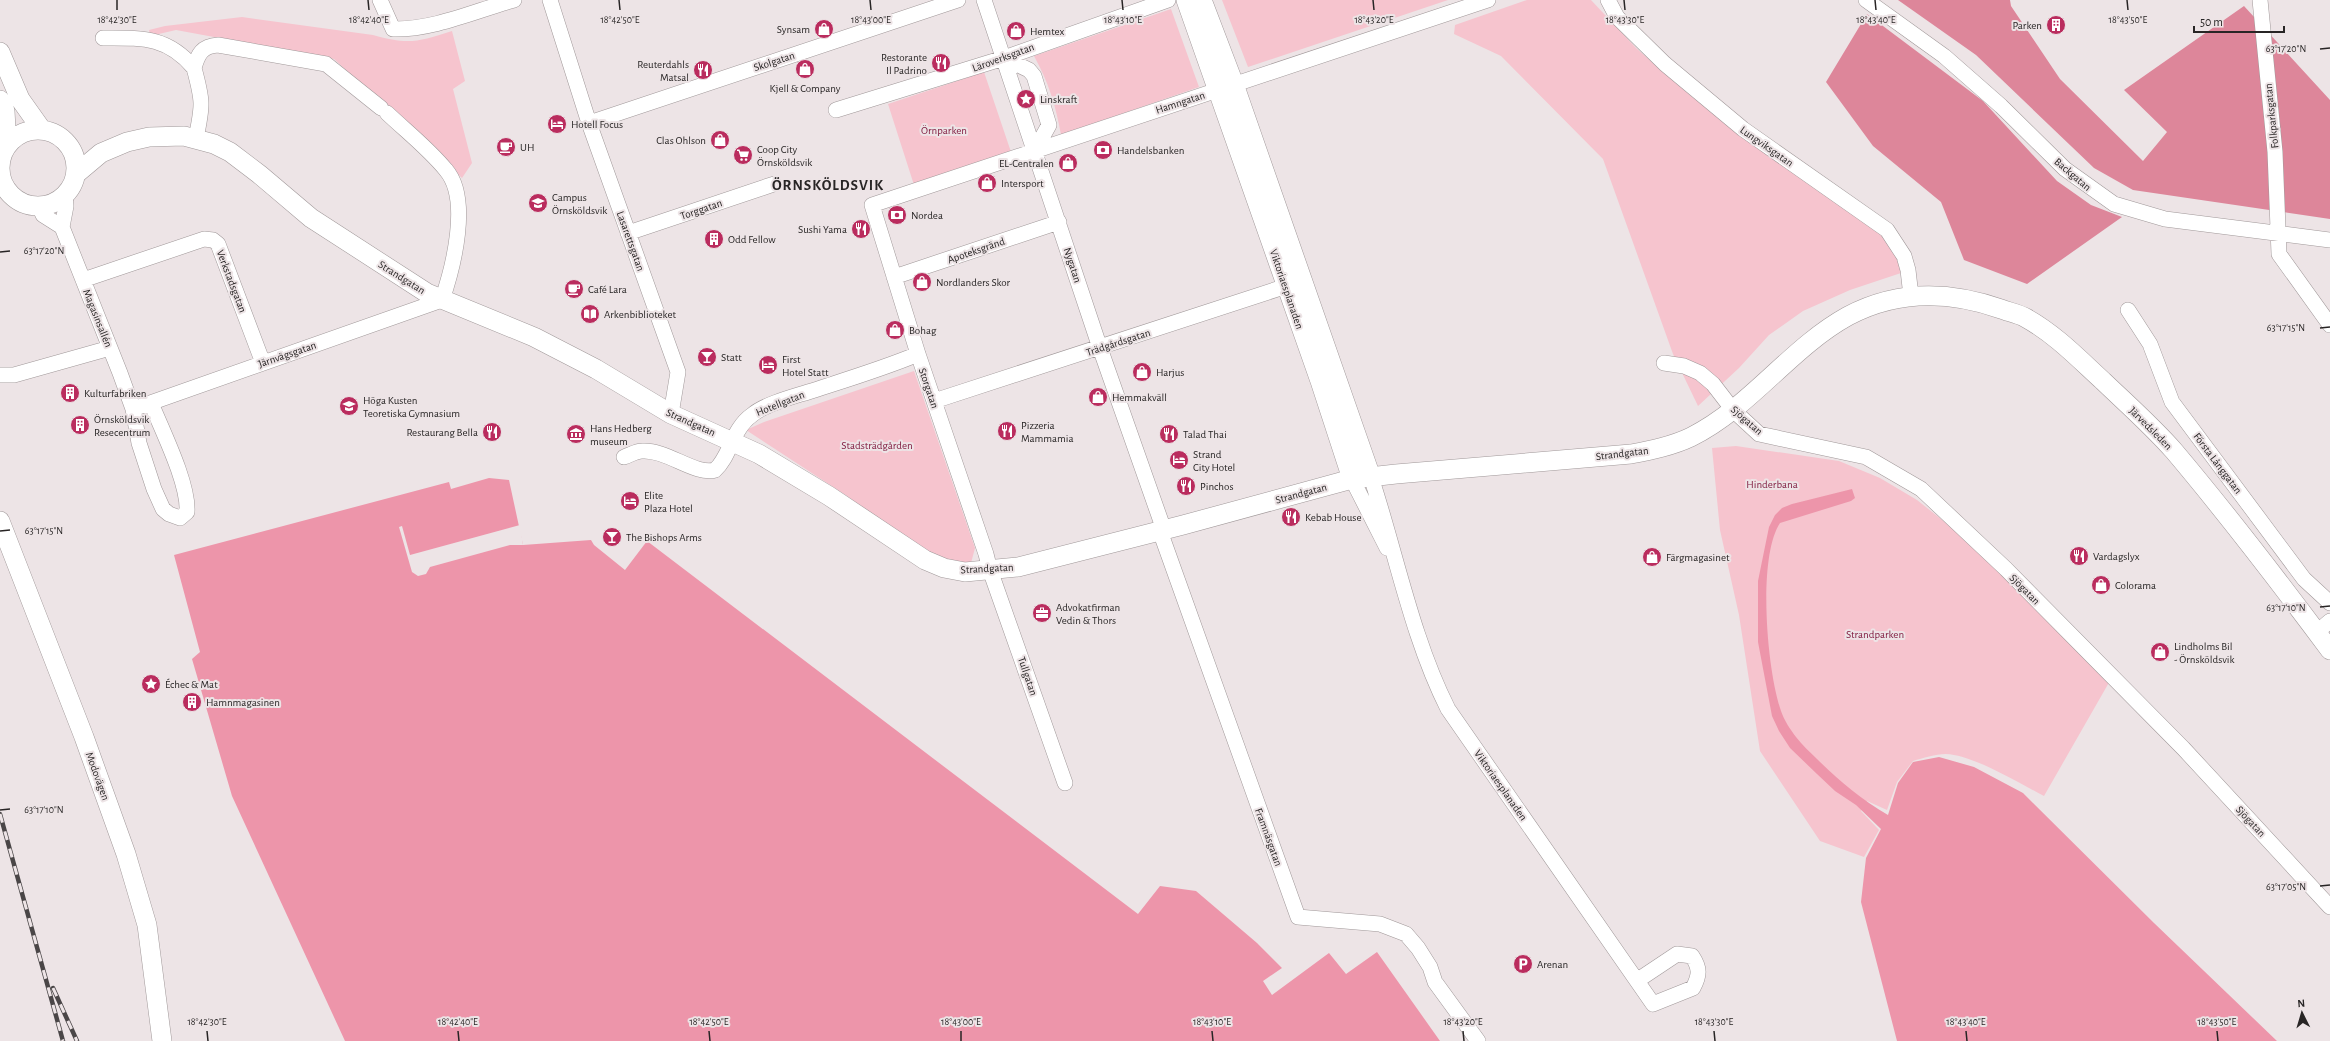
<svg xmlns="http://www.w3.org/2000/svg" width="2330" height="1041" font-family="'Alegreya Sans',sans-serif">
  <style>
    .green { fill: #f6c4ce }
    .forest { fill: #dd869a }
    .water { fill: #ed95aa }
    .pier { fill: #ede4e6 }
    .lines { fill: none; stroke-linecap: round; stroke-linejoin: round }
    .minor-casing { stroke: #a09899; stroke-width: 16 }
    .major-casing { stroke: #a09899; stroke-width: 20 }
    .minor { stroke: #fff; stroke-width: 15 }
    .major { stroke: #fff; stroke-width: 19 }
    .rail-casing { stroke: #4a4647; stroke-width: 4.5 }
    .rail { stroke: #ede4e6; stroke-width: 3; stroke-dasharray: 9; stroke-linecap: butt }
    .ticks { fill: none; stroke: #282525; stroke-width: 1.5 }
    .labels { text-anchor: middle; stroke-width: 4; stroke-linejoin: round; paint-order: stroke }
    .poi-label { font-size: 11px; fill: #282525; stroke: #ede4e6; text-anchor: start }
    .street-label { font-size: 11px; fill: #282525; stroke: #ede4e6 }
    .park-label { font-size: 11px; fill: #7e173c; stroke: #ede4e6 }
    .district-label { font-size: 15px; font-weight: bold; letter-spacing: 1px; fill: #282525; stroke: #ede4e6 }
    .ticks-label { font-size: 10px; text-anchor: middle; fill: #282525; stroke: #ede4e6; stroke-width: 4; stroke-linejoin: round; paint-order: stroke }
  </style>
  <rect width="100%" height="100%" fill="#ede4e6"/>
  <path class="green" d="M1222,0h226l-200,67z
    M1527,0h64l45,48 55,48 121,88 72,49 20,39 -54,18 -47,21 -34,24 -30,33 -41,38 -25,-52 -70,-195 -102,-103 -47,-22 1,-9z
    M1171,9l28,78 -138,48c-5,-29 -13,-54 -27,-79z
    M242,17l131,18c35,10 45,7 79,-4l13,50 -12,8 19,74 -10,15 -128,-119 -158,-29 -26,6 -1,-6 16,-4z
    M984,72l27,80 -97,33 -26,-81z
    M914,371l61,177 -4,15h-25l-41,-22 -58,-45 -101,-66 18,-8z
    M1736,446l103,15 41,17 37,22 58,46 136,133 -67,117c-25,-13 -71,-41 -98,-42 -11,0 -23,4 -33,7l-16,21 -10,28 -20,-9 -6,10 18,19 -15,27 -44,-16 -60,-90 -21,-136 -19,-85 -8,-82z"/>
  <path class="forest" d="M1898,0h112l1,6 49,73 83,82 24,-29 -43,-42 120,-84 86,94v119l-197,-29 -39,-22 -118,-113z
    M1867,14l116,87 74,80 34,24 31,12 -95,67 -63,-24 -23,-58 -68,-56 -47,-64z"/>
  <path class="water" d="M489,478l20,2 14,65 68,-5 3,5 31,25 22,-29 491,373 22,-28 36,5 61,52 25,25 -19,13 9,14 57,-42 17,21 31,-22 63,89h-1095l-113,-245 -40,-137 8,-7 -26,-97 275,-73 2,7z
    M1852,489l3,9 -4,3 -71,22c-23,35 -13,148 1,188 3,9 9,18 15,26 6,8 14,15 21,22 22,22 44,40 71,56l10,-32 15,-21 26,-5 35,10 49,26 131,130 123,118h-380l-36,-139 5,-44 15,-29 -25,-24 -21,-14 -18,-17 -27,-26 -11,-17 -7,-15 -14,-74v-61l11,-54 6,-12 7,-7 10,-4z"/>
  <path class="pier" d="M520,525l3,20h-13l-80,22 -4,7 -8,2 -6,-4 -13,-45 3,-1 8,29z"/>
  <g class="lines">
    <defs>
      <path id="minor" d="M380,0l13,29c40,1 82,-18 121,-29
        M550,0l39,123 89,249 -7,42
        M984,0l116,348 64,182
        M1608,0l9,17 48,47 78,65 144,101 17,26 4,14 3,26
        M1866,0l78,56 57,50 64,63 49,35 51,15 165,21
        M2260,0l15,152 4,102 51,71
        M103,38c39,0 64,-2 91,30
        M1004,58l25,12 5,6 15,49 -14,25
        M836,110l168,-52 164,-58
        M589,123l369,-123
        M196,138c7,-33 7,-37 -2,-70 4,-14 8,-22 24,-23l108,19 55,44
        M39,206l4,9 19,12
        M62,227l58,146 13,36 6,34 15,46 9,20 6,5 11,4 7,-6c2,-28 -25,-82 -36,-109
        M62,227l4,-21 -1,-11
        M628,233l146,-49
        M894,277l165,-55
        M83,280l121,-41 9,1 5,4 45,119
        M2128,310l22,34 22,58 132,177 26,24
        M1664,363l20,3 16,7 13,11 20,26 26,24 107,23 55,32 85,80 177,179 147,159
        M0,375h14l96,-27
        M934,401l362,-118
        M133,409l309,-109c11,-32 29,-101 4,-130 -17,-21 -40,-39 -59,-57
        M624,457c6,-2 12,-6 18,-6 24,-2 54,25 73,19 15,-13 17,-41 37,-55 13,-11 40,-18 56,-23 37,-12 74,-23 110,-38
        M1371,477c25,76 41,161 77,232l205,295 40,-16c7,-13 7,-20 -1,-32l-15,-2 -39,26
        M1352,479l35,69
        M1160,531l138,386 82,7 26,10 12,14 12,19 5,15 43,59
        M2317,632l13,-11
        M1065,783l-75,-213 -4,-16 -68,-200 -46,-149 616,-205"/>
      <path id="major" d="M1186,0l134,381 32,98
        M1202,0l32,84 137,393
        M0,52l20,47 22,31
        M0,100l5,11 2,35
        M0 168a38 38 0 1 1 76 0a38 38 0 1 1-76 0Z
        M76,174l25,-21 26,-11 22,-5 35,-1 30,8 16,8 29,22 52,44 116,75 107,44 62,32 75,45 88,40 70,42 96,64 19,8 21,4 53,-5 165,-42 169,-46 44,-5 235,-20c21,-4 41,-8 60,-17 60,-30 99,-89 157,-121 49,-26 102,-25 153,-7 8,3 18,5 25,9 29,16 53,41 77,63 24,23 49,45 71,70 54,64 106,132 156,199
        M0,521l84,216 42,117 21,71 15,116"/>
    </defs>
    <use href="#minor" class="minor-casing"/>
    <use href="#major" class="major-casing"/>
    <use href="#minor" class="minor"/>
    <use href="#major" class="major"/>
    <defs>
      <path id="rail" d="M0,814l63,227
        M53,988l24,53"/>
    </defs>
    <use href="#rail" class="rail-casing"/>
    <use href="#rail" class="rail"/>
  </g>
  <path class="ticks" d="M117,0v10M368,0l1,10M619,0l1,10M870,0l1,10M1122,0l1,10M1373,0l1,10M1624,0l1,10M1875,0l1,10M2127,0l1,10M2320,49l10,-1M0,252l10,-1M2320,328l10,-1M0,531l10,-1M2320,607l10,-1M0,810l10,-1M2320,886l10,-1M207,1031l1,10M458,1031l1,10M709,1031l1,10M961,1031v10M1212,1031l1,10M1463,1031l1,10M1714,1031l1,10M1966,1031l1,10M2217,1031l1,10"/>
  <defs>
    <symbol id="building-disc" viewBox="-11 -11 22 22"><circle r="9.5" fill="#ba2c5e" stroke="#ede4e6"/><path d="M-4-6H4V6H1V3H-1V6H-4ZM-2.5-4.3h1.7v1.8h-1.7ZM.8-4.3h1.7v1.8H.8ZM-2.5-1h1.7V.8h-1.7ZM.8-1h1.7V.8H.8Z" fill="#fff"/></symbol>
    <symbol id="shop-disc" viewBox="-11 -11 22 22"><circle r="9.5" fill="#ba2c5e" stroke="#ede4e6"/><path d="M-5-2.5h2.3a2.7 3.5 0 0 1 5.4 0H5L5.5 6h-11ZM-1.5-2.5h3a1.5 2.3 0 0 0-3 0Z" fill="#fff"/></symbol>
    <symbol id="restaurant-disc" viewBox="-11 -11 22 22"><circle r="9.5" fill="#ba2c5e" stroke="#ede4e6"/><path d="M-5-6h1v4h1v-4h1v4h1v-4h1v5L-1.5 .5V6h-2V.5L-5-1ZM5-6V6H3V1.5H1.5Q1.5-4 5-6Z" fill="#fff"/></symbol>
    <symbol id="sight-disc" viewBox="-11 -11 22 22"><circle r="9.5" fill="#ba2c5e" stroke="#ede4e6"/><path d="M0-6L1.8-2.2L6-1.7L2.9 1.2L3.7 5.4L0 3.3L-3.7 5.4L-2.9 1.2L-6-1.7L-1.8-2.2Z" fill="#fff"/></symbol>
    <symbol id="hotel-disc" viewBox="-11 -11 22 22"><circle r="9.5" fill="#ba2c5e" stroke="#ede4e6"/><path d="M-6-4.5h1.5V1H6V5H4.5V3h-9V5H-6ZM-4 0a1.8 1.8 0 1 1 3.6 0ZM.5 0V-2.5h3Q6-2.5 6 0Z" fill="#fff"/></symbol>
    <symbol id="cafe-disc" viewBox="-11 -11 22 22"><circle r="9.5" fill="#ba2c5e" stroke="#ede4e6"/><path d="M-5.5-4.5H6V0H3Q3 3.5 0 3.5H-2.5Q-5.5 3.5-5.5 0ZM3-3.2v2h1.7v-2ZM-6 4.5H4V6H-6Z" fill="#fff"/></symbol>
    <symbol id="bank-disc" viewBox="-11 -11 22 22"><circle r="9.5" fill="#ba2c5e" stroke="#ede4e6"/><path d="M-6-4H6V4H-6ZM0-2.3a2.3 2.3 0 1 0 0 4.6a2.3 2.3 0 1 0 0-4.6Z" fill="#fff"/></symbol>
    <symbol id="supermarket-disc" viewBox="-11 -11 22 22"><circle r="9.5" fill="#ba2c5e" stroke="#ede4e6"/><path d="M-6-5.5h2.5l.6 2H6L4.5 2H-2.5L-4.4-4H-6ZM-1.5 3.2a1.3 1.3 0 1 0 .1 0ZM3 3.2a1.3 1.3 0 1 0 .1 0Z" fill="#fff"/></symbol>
    <symbol id="university-disc" viewBox="-11 -11 22 22"><circle r="9.5" fill="#ba2c5e" stroke="#ede4e6"/><path d="M0-5L7-2L0 1L-7-2ZM-4 1L0 2.5L4 1V4Q0 6-4 4Z" fill="#fff"/></symbol>
    <symbol id="library-disc" viewBox="-11 -11 22 22"><circle r="9.5" fill="#ba2c5e" stroke="#ede4e6"/><path d="M-6-4Q-3-5.5-.7-3.5V5Q-3 3-6 4ZM6-4Q3-5.5 .7-3.5V5Q3 3 6 4Z" fill="#fff"/></symbol>
    <symbol id="bar-disc" viewBox="-11 -11 22 22"><circle r="9.5" fill="#ba2c5e" stroke="#ede4e6"/><path d="M-6-5H6L.8 .8V4.5H3.5V6h-7V4.5H-.8V.8Z" fill="#fff"/></symbol>
    <symbol id="school-disc" viewBox="-11 -11 22 22"><circle r="9.5" fill="#ba2c5e" stroke="#ede4e6"/><path d="M0-5L7-2L0 1L-7-2ZM-4 1L0 2.5L4 1V4Q0 6-4 4Z" fill="#fff"/></symbol>
    <symbol id="museum-disc" viewBox="-11 -11 22 22"><circle r="9.5" fill="#ba2c5e" stroke="#ede4e6"/><path d="M0-6L6-3V-2H-6V-3ZM-5-1h2V3h-2ZM-1-1h2V3h-2ZM3-1h2V3H3ZM-6 4H6V6H-6Z" fill="#fff"/></symbol>
    <symbol id="office-disc" viewBox="-11 -11 22 22"><circle r="9.5" fill="#ba2c5e" stroke="#ede4e6"/><path d="M-6-3h4V-5.5h4V-3h4V5H-6ZM-1-4.5V-3h2v-1.5ZM-6 0V1H6V0Z" fill="#fff"/></symbol>
    <symbol id="parking-disc" viewBox="-11 -11 22 22"><circle r="9.5" fill="#ba2c5e" stroke="#ede4e6"/><path d="M-3.5-5.5H1a3.5 3.5 0 0 1 0 7H-1V5.5H-3.5ZM-1-3.4V-.6H.8a1.4 1.4 0 0 0 0-2.8Z" fill="#fff"/></symbol>
  </defs>
  <g fill-rule="evenodd">
    <use href="#building-disc" x="2045" y="14" width="22" height="22"/>
    <use href="#shop-disc" x="813" y="18" width="22" height="22"/>
    <use href="#shop-disc" x="1005" y="20" width="22" height="22"/>
    <use href="#restaurant-disc" x="930" y="52" width="22" height="22"/>
    <use href="#shop-disc" x="794" y="58" width="22" height="22"/>
    <use href="#restaurant-disc" x="692" y="59" width="22" height="22"/>
    <use href="#sight-disc" x="1015" y="88" width="22" height="22"/>
    <use href="#hotel-disc" x="546" y="113" width="22" height="22"/>
    <use href="#shop-disc" x="709" y="129" width="22" height="22"/>
    <use href="#cafe-disc" x="495" y="136" width="22" height="22"/>
    <use href="#bank-disc" x="1092" y="139" width="22" height="22"/>
    <use href="#supermarket-disc" x="732" y="144" width="22" height="22"/>
    <use href="#shop-disc" x="1057" y="152" width="22" height="22"/>
    <use href="#shop-disc" x="976" y="172" width="22" height="22"/>
    <use href="#university-disc" x="527" y="192" width="22" height="22"/>
    <use href="#bank-disc" x="886" y="204" width="22" height="22"/>
    <use href="#restaurant-disc" x="850" y="218" width="22" height="22"/>
    <use href="#building-disc" x="703" y="228" width="22" height="22"/>
    <use href="#shop-disc" x="911" y="271" width="22" height="22"/>
    <use href="#cafe-disc" x="563" y="278" width="22" height="22"/>
    <use href="#library-disc" x="579" y="303" width="22" height="22"/>
    <use href="#shop-disc" x="884" y="319" width="22" height="22"/>
    <use href="#bar-disc" x="696" y="346" width="22" height="22"/>
    <use href="#hotel-disc" x="757" y="354" width="22" height="22"/>
    <use href="#shop-disc" x="1131" y="361" width="22" height="22"/>
    <use href="#building-disc" x="59" y="382" width="22" height="22"/>
    <use href="#shop-disc" x="1087" y="386" width="22" height="22"/>
    <use href="#school-disc" x="338" y="395" width="22" height="22"/>
    <use href="#building-disc" x="69" y="414" width="22" height="22"/>
    <use href="#restaurant-disc" x="996" y="420" width="22" height="22"/>
    <use href="#restaurant-disc" x="481" y="421" width="22" height="22"/>
    <use href="#museum-disc" x="565" y="423" width="22" height="22"/>
    <use href="#restaurant-disc" x="1158" y="423" width="22" height="22"/>
    <use href="#hotel-disc" x="1168" y="449" width="22" height="22"/>
    <use href="#restaurant-disc" x="1175" y="475" width="22" height="22"/>
    <use href="#hotel-disc" x="619" y="490" width="22" height="22"/>
    <use href="#restaurant-disc" x="1280" y="506" width="22" height="22"/>
    <use href="#bar-disc" x="601" y="526" width="22" height="22"/>
    <use href="#restaurant-disc" x="2068" y="545" width="22" height="22"/>
    <use href="#shop-disc" x="1641" y="546" width="22" height="22"/>
    <use href="#shop-disc" x="2090" y="574" width="22" height="22"/>
    <use href="#office-disc" x="1031" y="602" width="22" height="22"/>
    <use href="#shop-disc" x="2149" y="641" width="22" height="22"/>
    <use href="#sight-disc" x="140" y="673" width="22" height="22"/>
    <use href="#building-disc" x="181" y="691" width="22" height="22"/>
    <use href="#parking-disc" x="1512" y="953" width="22" height="22"/>
  </g>
  <g class="labels">
    <g class="poi-label">
      <text x="2042" y="29" text-anchor="end">Parken</text>
      <text x="810" y="33" text-anchor="end">Synsam</text>
      <text x="1030" y="35">Hemtex</text>
      <text x="927" y="61" text-anchor="end">Restorante<tspan x="927" dy="13">Il Padrino</tspan></text>
      <text x="689" y="68" text-anchor="end">Reuterdahls<tspan x="689" dy="13">Matsal</tspan></text>
      <text x="805" y="92" text-anchor="middle">Kjell &amp; Company</text>
      <text x="1040" y="103">Linskraft</text>
      <text x="571" y="128">Hotell Focus</text>
      <text x="706" y="144" text-anchor="end">Clas Ohlson</text>
      <text x="520" y="151">UH</text>
      <text x="757" y="153">Coop City<tspan x="757" dy="13">Örnsköldsvik</tspan></text>
      <text x="1117" y="154">Handelsbanken</text>
      <text x="1054" y="167" text-anchor="end">EL-Centralen</text>
      <text x="1001" y="187">Intersport</text>
      <text x="552" y="201">Campus<tspan x="552" dy="13">Örnsköldsvik</tspan></text>
      <text x="911" y="219">Nordea</text>
      <text x="847" y="233" text-anchor="end">Sushi Yama</text>
      <text x="728" y="243">Odd Fellow</text>
      <text x="936" y="286">Nordlanders Skor</text>
      <text x="588" y="293">Café Lara</text>
      <text x="604" y="318">Arkenbiblioteket</text>
      <text x="909" y="334">Bohag</text>
      <text x="721" y="361">Statt</text>
      <text x="782" y="363">First<tspan x="782" dy="13">Hotel Statt</tspan></text>
      <text x="1156" y="376">Harjus</text>
      <text x="84" y="397">Kulturfabriken</text>
      <text x="1112" y="401">Hemmakväll</text>
      <text x="363" y="404">Höga Kusten<tspan x="363" dy="13">Teoretiska Gymnasium</tspan></text>
      <text x="94" y="423">Örnsköldsvik<tspan x="94" dy="13">Resecentrum</tspan></text>
      <text x="1021" y="429">Pizzeria<tspan x="1021" dy="13">Mammamia</tspan></text>
      <text x="590" y="432">Hans Hedberg<tspan x="590" dy="13">museum</tspan></text>
      <text x="478" y="436" text-anchor="end">Restaurang Bella</text>
      <text x="1183" y="438">Talad Thai</text>
      <text x="1193" y="458">Strand<tspan x="1193" dy="13">City Hotel</tspan></text>
      <text x="1200" y="490">Pinchos</text>
      <text x="644" y="499">Elite<tspan x="644" dy="13">Plaza Hotel</tspan></text>
      <text x="1305" y="521">Kebab House</text>
      <text x="626" y="541">The Bishops Arms</text>
      <text x="2093" y="560">Vardagslyx</text>
      <text x="1666" y="561">Färgmagasinet</text>
      <text x="2115" y="589">Colorama</text>
      <text x="1056" y="611">Advokatfirman<tspan x="1056" dy="13">Vedin &amp; Thors</tspan></text>
      <text x="2174" y="650">Lindholms Bil<tspan x="2174" dy="13">- Örnsköldsvik</tspan></text>
      <text x="165" y="688">Échec &amp; Mat</text>
      <text x="206" y="706">Hamnmagasinen</text>
      <text x="1537" y="968">Arenan</text>
    </g>
    <g class="street-label">
      <text transform="translate(1003 57) rotate(-20)" y="4">Läroverksgatan</text>
      <text transform="translate(774 61) rotate(-18)" y="4">Skolgatan</text>
      <text transform="translate(1180 102) rotate(-18)" y="4">Hamngatan</text>
      <text transform="translate(2271 116) rotate(-96)" y="4">Folkparksgatan</text>
      <text transform="translate(1767 146) rotate(35)" y="4">Lungviksgatan</text>
      <text transform="translate(2073 174) rotate(40)" y="4">Backgatan</text>
      <text transform="translate(701 209) rotate(-19)" y="4">Torggatan</text>
      <text transform="translate(631 241) rotate(70)" y="4">Lasarettsgatan</text>
      <text transform="translate(976 250) rotate(-19)" y="4">Apoteksgränd</text>
      <text transform="translate(1073 265) rotate(72)" y="4">Nygatan</text>
      <text transform="translate(402 277) rotate(32)" y="4">Strandgatan</text>
      <text transform="translate(232 281) rotate(69)" y="4">Verkstadsgatan</text>
      <text transform="translate(1287 289) rotate(71)" y="4">Viktoriaesplanaden</text>
      <text transform="translate(98 318) rotate(68)" y="4">Magasinsallén</text>
      <text transform="translate(1118 342) rotate(-18)" y="4">Trädgårdsgatan</text>
      <text transform="translate(287 354) rotate(-19)" y="4">Järnvägsgatan</text>
      <text transform="translate(929 388) rotate(71)" y="4">Storgatan</text>
      <text transform="translate(780 403) rotate(-22)" y="4">Hotellgatan</text>
      <text transform="translate(1747 420) rotate(41)" y="4">Sjögatan</text>
      <text transform="translate(691 422) rotate(24)" y="4">Strandgatan</text>
      <text transform="translate(2151 428) rotate(45)" y="4">Järvedsleden</text>
      <text transform="translate(1622 453) rotate(-7)" y="4">Strandgatan</text>
      <text transform="translate(2218 463) rotate(53)" y="4">Första Långgatan</text>
      <text transform="translate(1301 493) rotate(-15)" y="4">Strandgatan</text>
      <text transform="translate(987 568) rotate(-3)" y="4">Strandgatan</text>
      <text transform="translate(2025 589) rotate(45)" y="4">Sjögatan</text>
      <text transform="translate(1028 676) rotate(71)" y="4">Tullgatan</text>
      <text transform="translate(98 776) rotate(70)" y="4">Modovägen</text>
      <text transform="translate(1501 785) rotate(55)" y="4">Viktoriaesplanaden</text>
      <text transform="translate(2251 821) rotate(47)" y="4">Sjögatan</text>
      <text transform="translate(1269 837) rotate(70)" y="4">Framnäsgatan</text>
    </g>
    <g class="park-label">
      <text x="944" y="134">Örnparken</text>
      <text x="877" y="449">Stadsträdgården</text>
      <text x="1772" y="488">Hinderbana</text>
      <text x="1875" y="638">Strandparken</text>
    </g>
    <g class="district-label">
      <text x="828" y="190">ÖRNSKÖLDSVIK</text>
    </g>
  </g>
  <g class="ticks-label">
    <text x="117" y="23">18°42'30"E</text>
    <text x="369" y="23">18°42'40"E</text>
    <text x="620" y="23">18°42'50"E</text>
    <text x="871" y="23">18°43'00"E</text>
    <text x="1374" y="23">18°43'20"E</text>
    <text x="1625" y="23">18°43'30"E</text>
    <text x="1876" y="23">18°43'40"E</text>
    <text x="2128" y="23">18°43'50"E</text>
    <text x="1123" y="23">18°43'10"E</text>
    <text x="2286" y="52">63°17'20"N</text>
    <text x="44" y="254">63°17'20"N</text>
    <text x="2286" y="331">63°17'15"N</text>
    <text x="44" y="534">63°17'15"N</text>
    <text x="2286" y="611">63°17'10"N</text>
    <text x="44" y="813">63°17'10"N</text>
    <text x="2286" y="890">63°17'05"N</text>
    <text x="207" y="1025">18°42'30"E</text>
    <text x="458" y="1025">18°42'40"E</text>
    <text x="709" y="1025">18°42'50"E</text>
    <text x="961" y="1025">18°43'00"E</text>
    <text x="1212" y="1025">18°43'10"E</text>
    <text x="1463" y="1025">18°43'20"E</text>
    <text x="1714" y="1025">18°43'30"E</text>
    <text x="1966" y="1025">18°43'40"E</text>
    <text x="2217" y="1025">18°43'50"E</text>
  </g>
  <g transform="translate(2302 1013) rotate(355)" stroke="#ede4e6" stroke-width="3" paint-order="stroke">
  <path d="M0-3L7 15L0 10L-7 15Z" fill="#282525"/>
  <text y="-6" font-size="11" font-weight="bold" text-anchor="middle" fill="#282525">N</text>
  </g>
  <path d="M2194 26v6h90v-6" fill="none" stroke="#282525" stroke-width="2"/>
  <text x="2200" y="26" font-size="12" fill="#282525" stroke="#ede4e6" stroke-width="3" paint-order="stroke">50 m</text>
</svg>
